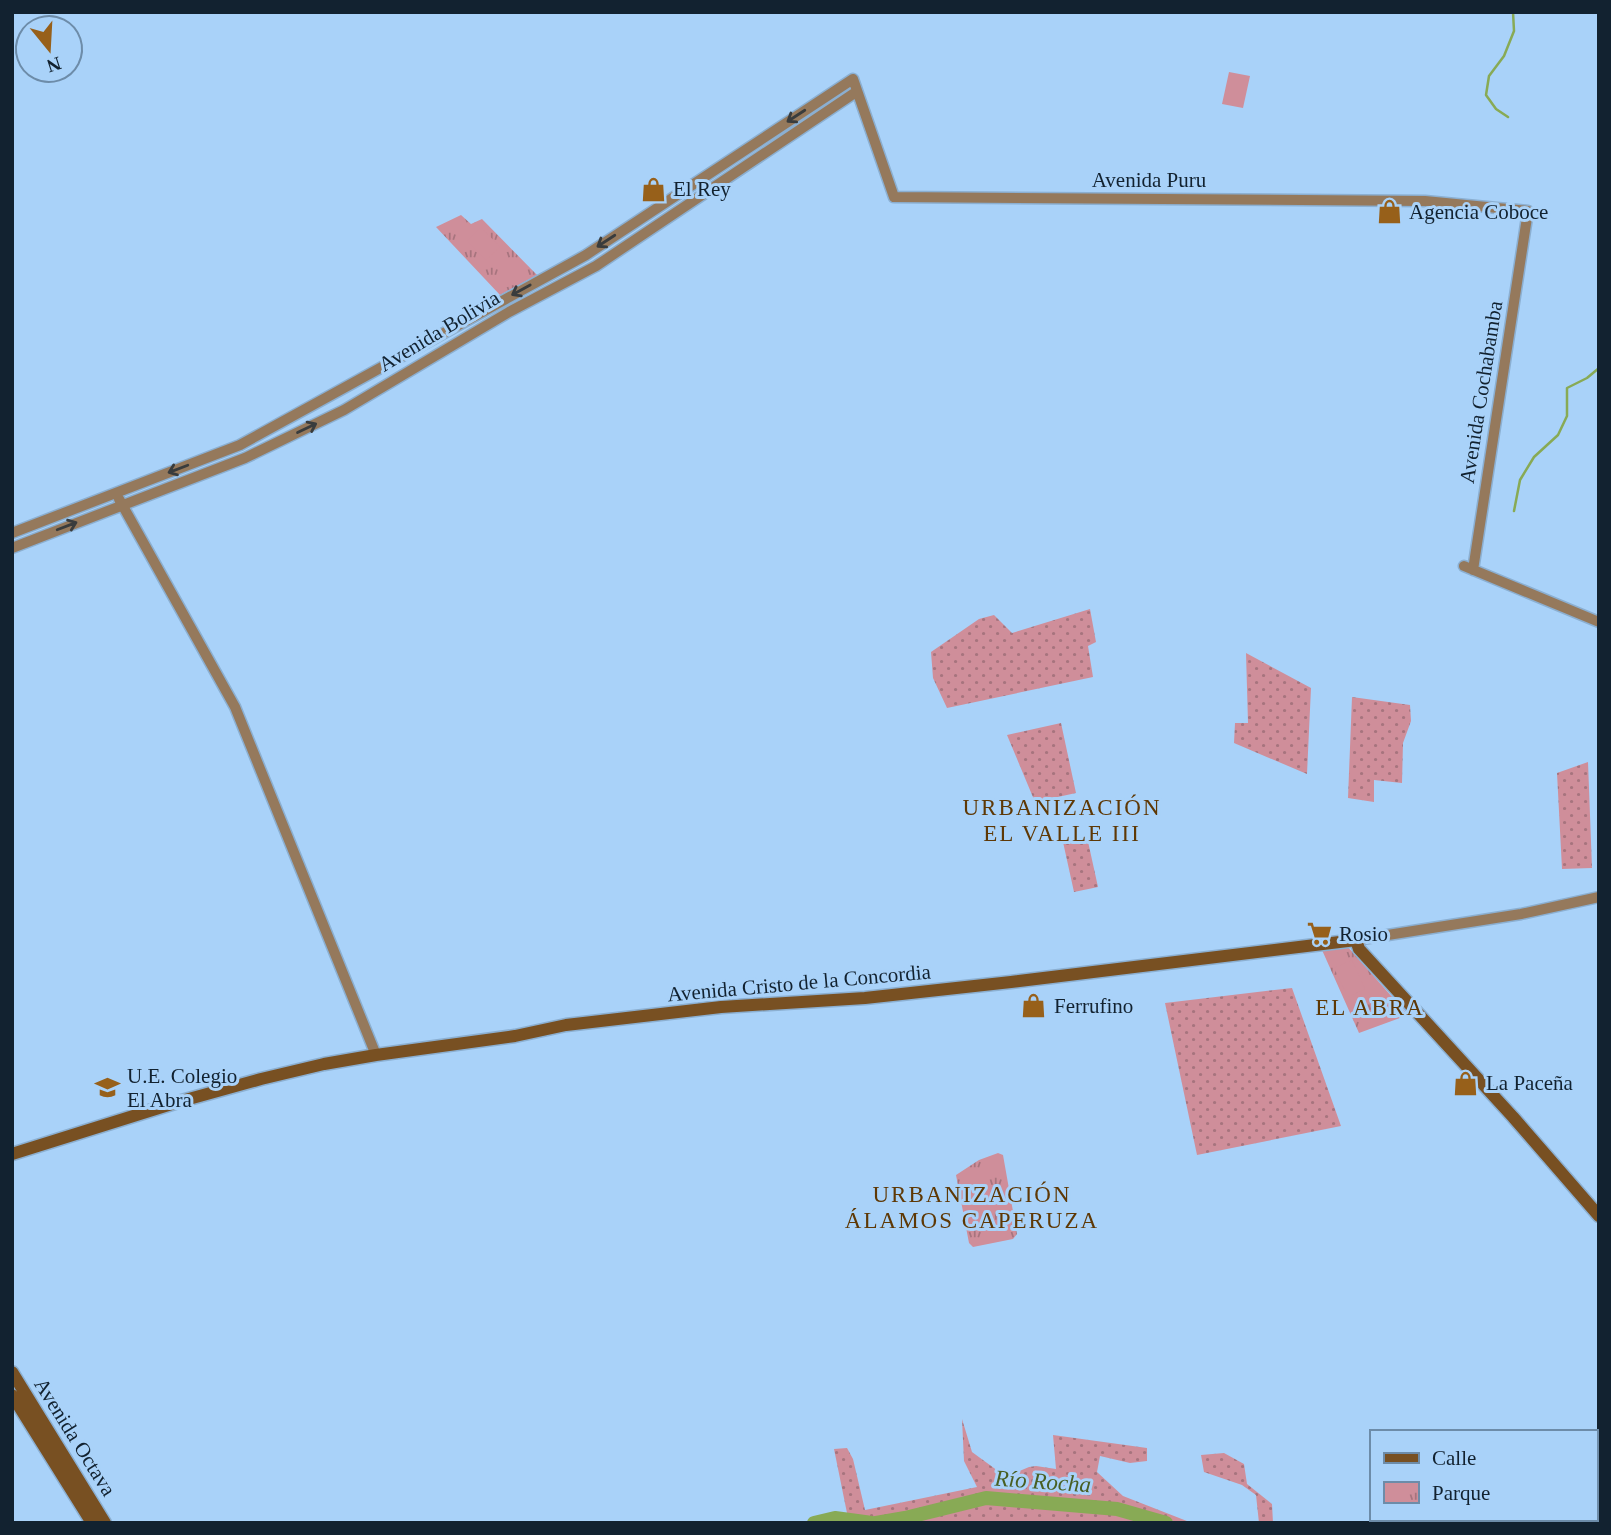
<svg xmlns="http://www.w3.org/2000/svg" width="1611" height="1535" font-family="'Times New Roman',serif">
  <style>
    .grass { fill: url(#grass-dots) }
    .park { fill: url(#park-tufts) }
    .pitch { fill: #cf8e9a }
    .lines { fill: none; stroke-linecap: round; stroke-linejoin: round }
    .stream { stroke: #8a5; stroke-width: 2.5 }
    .river { stroke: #8a5; stroke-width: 14 }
    .tertiary-casing { stroke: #8bafd1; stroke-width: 13 }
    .secondary-casing { stroke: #8bafd1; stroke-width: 15 }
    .tertiary { stroke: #95795c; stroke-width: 10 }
    .secondary { stroke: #785022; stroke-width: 12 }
    .oneway { stroke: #393c3d }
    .labels { text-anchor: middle; stroke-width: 6; stroke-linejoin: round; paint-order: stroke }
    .street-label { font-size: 21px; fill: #122230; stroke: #a9d2f9 }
    .poi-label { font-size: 21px; fill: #122230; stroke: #a9d2f9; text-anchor: start }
    .neighbourhood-label { font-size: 23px; letter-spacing: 2px; fill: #5e3805; stroke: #a9d2f9 }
    .water-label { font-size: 23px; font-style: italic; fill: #485f23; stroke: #a9d2f9 }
  </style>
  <defs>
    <pattern id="grass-dots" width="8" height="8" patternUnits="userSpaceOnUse" patternTransform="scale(1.75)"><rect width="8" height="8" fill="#cf8e9a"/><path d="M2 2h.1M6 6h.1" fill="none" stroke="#a7747e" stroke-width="1.8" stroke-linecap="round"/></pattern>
    <pattern id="park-tufts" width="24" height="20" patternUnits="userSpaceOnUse" patternTransform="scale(1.75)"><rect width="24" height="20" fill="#cf8e9a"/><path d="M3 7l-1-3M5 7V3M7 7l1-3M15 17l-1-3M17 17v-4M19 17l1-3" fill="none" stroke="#a7747e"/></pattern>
  </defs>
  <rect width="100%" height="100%" fill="#a9d2f9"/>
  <path class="grass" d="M1090,609l6,33 -8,4 5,31 -146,31 -14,-30 -2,-26 48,-33 15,-4 18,18z
    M1246,653l65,35 -4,86 -73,-31 1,-20h13z
    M1352,697l58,8 1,16 -8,22 -1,40 -28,-3v22l-26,-4z
    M1061,723l15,70 -41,9 -28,-67z
    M1588,762l4,106 -30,1 -5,-96z
    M1087,837l11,50 -24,5 -11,-50z
    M1292,988l49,138 -144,29 -32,-152z
    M962,1419l10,33 26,19 17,2 14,-6 7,-1 20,3 -3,-34 94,13v13l-17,2 -30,-7 -3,16 26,24 69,27h-12l-60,-18 -135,-11 -95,22 -17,2 -26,-5 -13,-64 13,-1 6,11 12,51 112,-23 -13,-26z
    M1224,1453l20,11 3,20 25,20 1,19h-14l-3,-28 -14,-10 -38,-13 -3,-17z
    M988,1502l127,11 38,10h-259z"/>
  <path class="park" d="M461,215l10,9 11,-5 55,56 -37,20 -64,-68z
    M1347,946l61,69 -49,18 -37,-83z
    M998,1153l5,2 14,79 -4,5 -40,8 -4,-4 -13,-68 23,-15z"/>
  <path class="pitch" d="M1229,72l21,4 -7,32 -21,-4z
    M481,227l19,20 -14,13 -19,-19z
    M1352,960l13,29 -17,8 -14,-29z"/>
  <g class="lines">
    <path class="stream" d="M1508,117l-12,-8 -10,-14 3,-19 15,-20 10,-25 -1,-19
      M1514,511l6,-31 14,-23 24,-22 9,-19v-28l20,-10 12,-10
      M834,1523l1,-5"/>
    <path class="river" d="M1524,1519l13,4
      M814,1523l21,-5 37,5
      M876,1523l29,-5 81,-20 131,11 49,14
      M1467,1523l13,-4"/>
    <defs>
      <path id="tertiary" d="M119,499l116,208 141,348
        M12,533l228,-88 346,-190 267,-176 41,118 531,4 103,10 -55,359
        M12,548l233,-90 99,-48 165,-98 87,-46 260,-174
        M1464,566l135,56
        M1356,940l165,-26 78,-17"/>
      <path id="secondary" d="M12,1154l166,-52 83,-23 63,-15 52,-9 139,-19 51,-11 155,-18 144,-9 146,-16 345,-42 3,9 154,168 86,99
        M12,1372l93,151
        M12,1395l80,128"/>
    </defs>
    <use href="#tertiary" class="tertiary-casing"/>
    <use href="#secondary" class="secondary-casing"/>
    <use href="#tertiary" class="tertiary"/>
    <use href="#secondary" class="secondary"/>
  </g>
  <defs><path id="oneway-shaft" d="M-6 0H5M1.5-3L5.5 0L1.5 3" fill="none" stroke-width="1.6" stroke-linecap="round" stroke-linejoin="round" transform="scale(1.75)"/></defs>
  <g class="oneway">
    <use href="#oneway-shaft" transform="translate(796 116) rotate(147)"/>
    <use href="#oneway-shaft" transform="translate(606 241) rotate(147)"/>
    <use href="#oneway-shaft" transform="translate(521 290) rotate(151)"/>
    <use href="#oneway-shaft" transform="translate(307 428) rotate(-26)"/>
    <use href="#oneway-shaft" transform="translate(178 469) rotate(159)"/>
    <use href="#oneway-shaft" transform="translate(67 526) rotate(-21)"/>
  </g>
  <defs>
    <symbol id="shop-bare" viewBox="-9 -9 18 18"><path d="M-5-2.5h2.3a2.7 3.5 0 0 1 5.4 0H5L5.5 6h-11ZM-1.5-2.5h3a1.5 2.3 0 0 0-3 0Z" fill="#97601a" stroke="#a9d2f9" stroke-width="2.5" paint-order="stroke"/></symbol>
    <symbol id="supermarket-bare" viewBox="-9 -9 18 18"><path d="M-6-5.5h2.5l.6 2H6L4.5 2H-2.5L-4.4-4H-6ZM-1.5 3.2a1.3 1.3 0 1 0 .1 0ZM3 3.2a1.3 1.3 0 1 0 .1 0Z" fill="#97601a" stroke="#a9d2f9" stroke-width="2.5" paint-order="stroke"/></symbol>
    <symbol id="school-bare" viewBox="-9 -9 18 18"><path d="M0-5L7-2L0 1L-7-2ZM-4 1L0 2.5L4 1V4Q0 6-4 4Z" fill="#97601a" stroke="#a9d2f9" stroke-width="2.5" paint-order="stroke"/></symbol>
  </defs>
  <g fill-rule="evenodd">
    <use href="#shop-bare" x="636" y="172" width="35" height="35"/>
    <use href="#shop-bare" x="1372" y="194" width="35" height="35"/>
    <use href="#supermarket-bare" x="1302" y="916" width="35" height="35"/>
    <use href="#shop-bare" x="1016" y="988" width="35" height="35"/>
    <use href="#shop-bare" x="1448" y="1066" width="35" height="35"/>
    <use href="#school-bare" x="90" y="1070" width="35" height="35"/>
  </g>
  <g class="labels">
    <g class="street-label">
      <text x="1149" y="187">Avenida Puru</text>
      <text transform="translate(439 331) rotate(-31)" y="7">Avenida Bolivia</text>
      <text transform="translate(1481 392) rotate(-81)" y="7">Avenida Cochabamba</text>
      <text transform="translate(799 983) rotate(-5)" y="7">Avenida Cristo de la Concordia</text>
      <text transform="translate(75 1437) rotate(58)" y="7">Avenida Octava</text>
    </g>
    <g class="poi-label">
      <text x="673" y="196">El Rey</text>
      <text x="1409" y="219">Agencia Coboce</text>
      <text x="1339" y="941">Rosio</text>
      <text x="1054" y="1013">Ferrufino</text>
      <text x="127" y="1083">U.E. Colegio<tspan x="127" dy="24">El Abra</tspan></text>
      <text x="1486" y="1090">La Paceña</text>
    </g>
    <g class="neighbourhood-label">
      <text x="1062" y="815">URBANIZACIÓN<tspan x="1062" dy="26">EL VALLE III</tspan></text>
      <text x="1370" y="1015">EL ABRA</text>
      <text x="972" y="1202">URBANIZACIÓN<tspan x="972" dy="26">ÁLAMOS CAPERUZA</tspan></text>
    </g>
    <g class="water-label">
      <text transform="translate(1043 1481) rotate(4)" y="8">Río Rocha</text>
    </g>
  </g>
  <rect width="1611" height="1535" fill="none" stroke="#122230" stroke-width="28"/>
  <rect x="1370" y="1430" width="228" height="91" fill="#a9d2f9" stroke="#6d8ca9" stroke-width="2"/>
  <rect x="1384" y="1453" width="35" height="10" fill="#785022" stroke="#6d8ca9" stroke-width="2"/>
  <text x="1432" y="1465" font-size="21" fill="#122230">Calle</text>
  <rect x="1384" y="1482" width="35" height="21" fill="url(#park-tufts)" stroke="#6d8ca9" stroke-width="2"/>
  <text x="1432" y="1500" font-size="21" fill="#122230">Parque</text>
  <g transform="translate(49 49) rotate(162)"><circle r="33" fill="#a9d2f9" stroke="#6d8ca9" stroke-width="2"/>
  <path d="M0-5L12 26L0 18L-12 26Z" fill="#97601a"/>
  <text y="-10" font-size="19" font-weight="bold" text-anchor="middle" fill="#122230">N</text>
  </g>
</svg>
